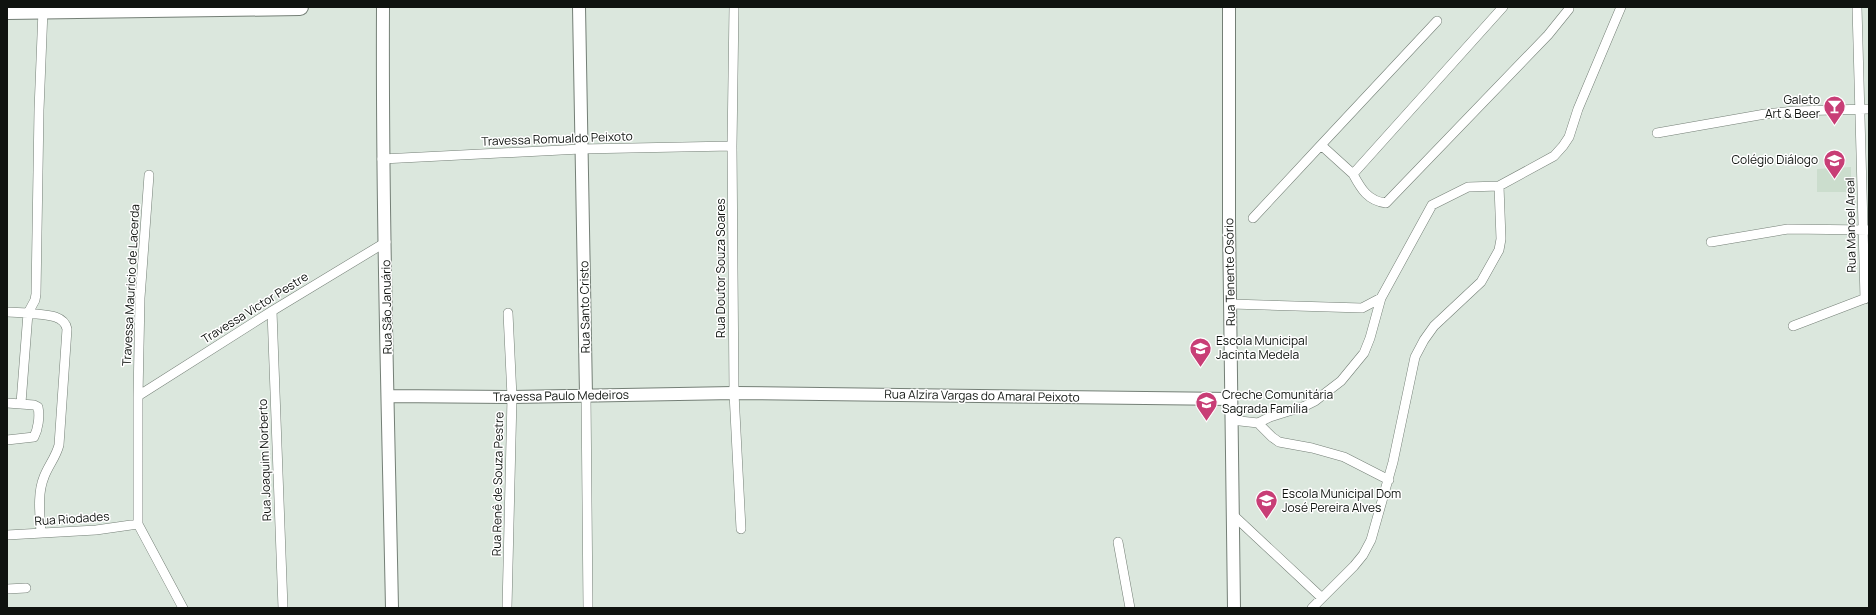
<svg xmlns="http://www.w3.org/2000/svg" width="1876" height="615" font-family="Manrope,sans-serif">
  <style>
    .built { fill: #cbddcd }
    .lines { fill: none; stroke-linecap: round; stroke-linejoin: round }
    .street-casing { stroke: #747f76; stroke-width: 10 }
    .secondary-casing { stroke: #747f76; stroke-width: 14 }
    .highway-casing { stroke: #747f76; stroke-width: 18 }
    .street { stroke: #fff; stroke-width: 9 }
    .secondary { stroke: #fff; stroke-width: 12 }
    .highway { stroke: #fff; stroke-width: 16 }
    .labels { text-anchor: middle; stroke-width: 3; stroke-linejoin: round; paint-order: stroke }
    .poi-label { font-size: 12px; fill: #0f130f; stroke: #fff; text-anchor: start }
    .street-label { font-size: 12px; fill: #0f130f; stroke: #fff }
  </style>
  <rect width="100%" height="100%" fill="#dbe7dd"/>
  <path class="built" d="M1851,167v25h-34v-23z"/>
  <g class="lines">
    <defs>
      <path id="street" d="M734,7l-2,139 2,247 7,136
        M1503,7l-150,167c8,15 15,27 33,29l162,-168 21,-26
        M1857,7l8,292
        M1657,133l108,-19 30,-3 74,-2
        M382,159l199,-10 151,-3
        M1353,174l-32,-29 116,-124
        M149,175l-9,123 -2,98v128l45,84
        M1253,218l68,-73
        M1711,242l77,-13 80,1
        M1231,304l131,4 19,-10 51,-93 36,-18 31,-1
        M272,311l11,297
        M7,312l21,1 -7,90
        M1793,326l76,-29
        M586,395l2,213
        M138,396l134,-85 114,-69
        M7,403l27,2 4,2c2,10 0,22 -4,30l-27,3
        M1231,420l27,3 12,-6 35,-11 10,-5 26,-20 23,-28 6,-15 11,-40
        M1258,423l14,14 7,5 33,6 32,9 45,23
        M1232,514l90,84
        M41,533c-1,-18 -4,-39 3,-56 4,-11 12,-20 15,-32l8,-116c-3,-16 -27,-14 -39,-16l7,-13 1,-6 3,-184 4,-100
        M7,535l89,-5 42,-6
        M1118,542l12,66
        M7,589l19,-1
        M507,608l5,-211 -4,-84
        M1312,608l42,-42 9,-11 8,-15 22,-78 22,-105 9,-17 10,-14 47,-44 18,-32 2,-11 -2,-53 55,-30 9,-10 6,-9 9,-28 43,-102"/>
      <path id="secondary" d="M383,7c-1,200 5,401 9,601
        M579,7l7,388
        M1229,7v215l5,386
        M388,396l124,1 222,-4 497,6"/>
      <path id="highway" d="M7,11l293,-4"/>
    </defs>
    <use href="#street" class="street-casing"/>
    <use href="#secondary" class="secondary-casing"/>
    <use href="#highway" class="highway-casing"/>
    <use href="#street" class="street"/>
    <use href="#secondary" class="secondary"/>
    <use href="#highway" class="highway"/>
  </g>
  <defs>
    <symbol id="bar-pin" viewBox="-11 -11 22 30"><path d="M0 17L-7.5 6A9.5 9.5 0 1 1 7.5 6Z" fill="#c83e76" stroke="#fff"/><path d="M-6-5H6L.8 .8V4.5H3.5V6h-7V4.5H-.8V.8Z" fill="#fff"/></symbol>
    <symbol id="school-pin" viewBox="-11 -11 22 30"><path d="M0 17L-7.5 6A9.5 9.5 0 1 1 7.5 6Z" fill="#c83e76" stroke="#fff"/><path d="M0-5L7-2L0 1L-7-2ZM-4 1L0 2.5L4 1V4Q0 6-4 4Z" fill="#fff"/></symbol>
  </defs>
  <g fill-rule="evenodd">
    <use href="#bar-pin" x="1822" y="94" width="25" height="34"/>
    <use href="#school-pin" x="1822" y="148" width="25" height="34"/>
    <use href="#school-pin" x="1188" y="336" width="25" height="34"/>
    <use href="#school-pin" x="1194" y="390" width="25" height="34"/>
    <use href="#school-pin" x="1254" y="488" width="25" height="34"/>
  </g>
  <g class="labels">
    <g class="poi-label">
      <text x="1820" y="104" text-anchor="end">Galeto<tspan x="1820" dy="14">Art &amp; Beer</tspan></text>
      <text x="1818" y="164" text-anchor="end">Colégio Diálogo</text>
      <text x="1216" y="345">Escola Municipal<tspan x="1216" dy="14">Jacinta Medela</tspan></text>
      <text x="1222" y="399">Creche Comunitária<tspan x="1222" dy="14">Sagrada Família</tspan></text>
      <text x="1282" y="498">Escola Municipal Dom<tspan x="1282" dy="14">José Pereira Alves</tspan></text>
    </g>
    <g class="street-label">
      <text transform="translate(557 139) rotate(-2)" y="4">Travessa Romualdo Peixoto</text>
      <text transform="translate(1851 225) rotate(-91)" y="4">Rua Manoel Areal</text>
      <text transform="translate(721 268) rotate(-90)" y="4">Rua Doutor Souza Soares</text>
      <text transform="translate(1230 272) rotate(-91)" y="4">Rua Tenente Osório</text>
      <text transform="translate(131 285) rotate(-87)" y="4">Travessa Mauricio de Lacerda</text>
      <text transform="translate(387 307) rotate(-91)" y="4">Rua São Januário</text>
      <text transform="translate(585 307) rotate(-91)" y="4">Rua Santo Cristo</text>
      <text transform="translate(255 308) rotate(-32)" y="4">Travessa Victor Pestre</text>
      <text transform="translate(561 396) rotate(-1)" y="4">Travessa Paulo Medeiros</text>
      <text transform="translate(982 396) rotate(1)" y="4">Rua Alzira Vargas do Amaral Peixoto</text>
      <text transform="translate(265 460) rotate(-92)" y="4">Rua Joaquim Norberto</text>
      <text transform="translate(498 484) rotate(-89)" y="4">Rua Renê de Souza Pestre</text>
      <text transform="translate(72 519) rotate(-4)" y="4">Rua Riodades</text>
    </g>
  </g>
  <rect width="1876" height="615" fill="none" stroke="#0f130f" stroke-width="16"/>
</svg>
